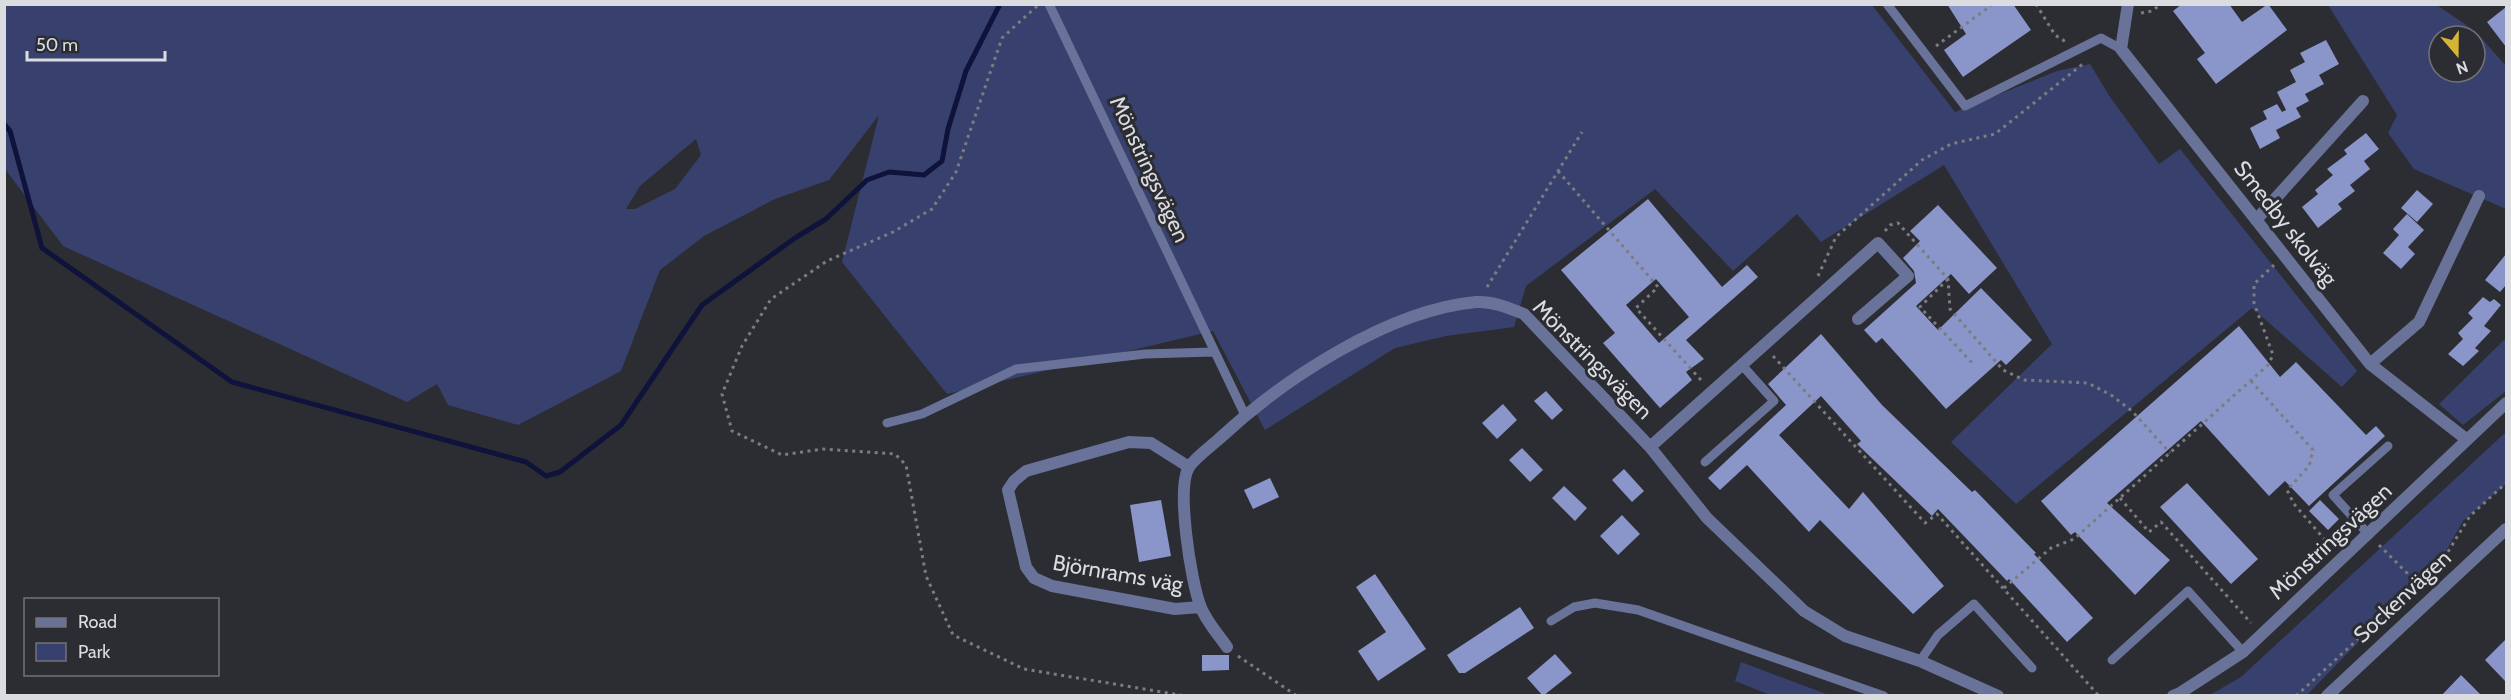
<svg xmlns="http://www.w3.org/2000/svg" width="2511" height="700" font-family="Cabin,sans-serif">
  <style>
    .green { fill: #38416d; fill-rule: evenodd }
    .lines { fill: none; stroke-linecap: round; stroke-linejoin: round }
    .stream { stroke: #0f133b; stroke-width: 5 }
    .building { fill: #8a96c9; fill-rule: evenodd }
    .path { stroke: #7b7c81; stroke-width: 3; stroke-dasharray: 3 4.5; stroke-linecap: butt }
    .service { stroke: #697299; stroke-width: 9 }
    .minor { stroke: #697299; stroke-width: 12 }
    .tertiary { stroke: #697299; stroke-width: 12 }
    .labels { text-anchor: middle; stroke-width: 6; stroke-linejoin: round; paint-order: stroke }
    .street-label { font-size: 22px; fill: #dbdcdf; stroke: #2b2d32 }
  </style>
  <rect width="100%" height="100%" fill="#2b2d32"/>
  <path class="green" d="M5,5h1867l83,107 102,-41 33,-7 20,33 49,67 21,-15 177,222 -15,16 -90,-79 -236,196 -65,-62 101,-98 -108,-179 -123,77 -24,-28 -64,57 -78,-82 -129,97 -12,41 -68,9 -51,12 -130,82 -52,-99 -266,63 -105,-132 37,-147 -50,65 -54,19 -71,37 -44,34 -39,101 -103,54 -70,-20 -11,-21 -30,18 -344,-156 -58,-77zM696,139l5,16 -26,34 -40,20h-9l14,-23z
    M2328,5h109l39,27 30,34v143l-92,-40 -26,-36 9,-18zM2439,36h36v36h-36z
    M2506,338v53l-43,34 -24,-21z
    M2506,432v52l-43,37 -28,49 -26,20 -102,105h-97l31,-18z
    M1741,662l88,33h-59l-35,-14z"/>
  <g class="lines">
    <path class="stream" d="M4,124l6,7 32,117 190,134 294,80 20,14 14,-4 61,-47 81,-120 93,-67 31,-19 41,-39 22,-8 35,3 18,-14 6,-32 18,-58 34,-67"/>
  </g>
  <path class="building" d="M1947,4h66l18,26 -68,47 -19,-27 22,-16z
    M2182,4h47l13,18 26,-18 19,26 -71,54 -19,-25 8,-6 -32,-42z
    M2506,7v40l-19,-25z
    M2326,40l13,24 -20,11 5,9 -19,10 4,7 -13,7 5,9 -25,13 4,8 -20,11 -10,-21 17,-9 -4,-8 14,-7 5,8 4,-2 -9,-18 19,-10 -6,-12 15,-8 -5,-9z
    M2366,133l13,16 -15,12 6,8 -20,16 5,6 -17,13 4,5 -24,19 -16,-21 16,-13 -3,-4 18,-15 -6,-6 20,-15 -3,-4z
    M2417,190l16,14 -16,18 -16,-14z
    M1648,199l74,88 25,-22 11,12 -72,63 18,19 -18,13 6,8 -32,28 -57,-65 12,-10 -54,-63zM1656,279l33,38 -30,26 -33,-38z
    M1938,205l59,63 -28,26 -18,-20 -35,32 22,24 43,-42 51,52 -26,25 -5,-5 -55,49 -64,-71 -6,5 -12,-13 52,-47 -2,-12 -11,-13 17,-17 -10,-10z
    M2407,214l17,16 -16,17 7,7 -14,15 -18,-16 16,-18 -6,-6z
    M2506,254v31l-6,7 -15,-12z
    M2483,297l7,5 4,-3 7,6 -17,21 7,5 -16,17 4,3 -16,15 -15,-12 15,-15 -5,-6 15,-15 -5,-5z
    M2239,326l41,51 16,-15 70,73 10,-9 9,10 -76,70 -24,-25 -16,15 -68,-75 -94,82 63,57 -35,35 -60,-63 -4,3 -30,-34z
    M1821,334l61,71 90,87 3,-2 61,63 -2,1 59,64 -26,24 -58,-63 -2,2 -69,-72 -6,7 -75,-72 4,-3 -40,-45 -42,39 70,74 14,-17 81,94 -31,28 -93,-94 -11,12 -62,-67 -27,25 -12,-12 78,-73 -18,-21z
    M1546,391l17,19 -11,10 -18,-19z
    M1503,404l14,16 -20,19 -15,-16z
    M1522,448l21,22 -13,12 -21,-22z
    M1624,469l20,22 -12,11 -20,-22z
    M1270,478l9,19 -26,12 -9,-19z
    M2187,483l71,76 -27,25 -71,-77z
    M1564,486l23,22 -12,13 -23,-23z
    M1161,500l10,56 -32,6 -9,-57z
    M2320,500l19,19 -11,11 -19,-19z
    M1622,515l18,19 -22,21 -18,-19z
    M1375,574l51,75 -48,32 -20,-30 28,-19 -30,-45z
    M1520,607l14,21 -69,45h-6l-12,-18z
    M2506,639v43l-21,-22z
    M1555,654l17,19 -29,23 -16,-18z
    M1202,655h27v15l-27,1z
    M2461,675l21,21h-41z"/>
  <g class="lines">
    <path class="path" d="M2036,4l19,31 11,7
      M1037,6l-35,32 -46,134 -24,37 -39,23 -66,29 -56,38 -29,47 -20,48 10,37 50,24 41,-6 72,5 11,11 20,111 27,59 71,34 162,27
      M2141,13l11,-2 9,-7
      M1936,46l57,-42
      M1558,171l100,116 -22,21 65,72
      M1885,231l5,-6 8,-2 50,56 2,30 53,61 21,10 64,3 23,12 21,16 38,42
      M1818,276l18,-39 86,-77 29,-16 44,-10 89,-71
      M1948,279l-28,28 54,58
      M1487,287l95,-155
      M1773,356l152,167 12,-9 162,182
      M2251,381l62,69 -4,16 -22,24 7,14 38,44
      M2120,498l29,34 12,-10 90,101
      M2379,545l39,39
      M2004,588l47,-40 23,-9 194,-174 5,-10 -19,-52v-19l20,-19
      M1238,656l59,40
      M2296,696l145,-133 29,-47 36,-33"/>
    <path class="service" d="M1049,4l196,411
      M1887,4l78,102 136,-68 20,11
      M887,423l35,-9 94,-45 129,-15 68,-2
      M1705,462l69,-61 -33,-37
      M2369,535l-36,-40 55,-49
      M1551,621l23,-14 21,-4 43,7 246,86
      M2112,660l76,-69 55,61
      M1920,661l18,-26 36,-31 58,64"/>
    <path class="minor" d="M2128,4l-7,45 249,315 96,75
      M2256,220l107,-119
      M2370,364l49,-42 60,-126
      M1650,447l228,-204 30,33 -50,43
      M1189,467l-38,-24 -22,-1 -103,29 -12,10 -6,9 18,77 8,11 18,8 123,23 25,-2
      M1227,647c-9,-13 -22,-27 -27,-42 -9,-24 -24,-117 -11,-138 7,-10 21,-20 30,-28 63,-59 169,-129 257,-137 17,-1 33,6 48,12l126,133 57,71 97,93 41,25 75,25 78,35
      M2173,696l7,-3 63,-41 263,-249"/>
    <path class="tertiary" d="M2327,696l179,-167"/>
  </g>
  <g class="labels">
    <g class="street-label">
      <text transform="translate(1150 169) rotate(65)" y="8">Mönstringsvägen</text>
      <text transform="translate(2286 223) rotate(52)" y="8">Smedby skolväg</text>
      <text transform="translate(1593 359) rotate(45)" y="8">Mönstringsvägen</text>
      <text transform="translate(2330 541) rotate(-43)" y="8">Mönstringsvägen</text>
      <text transform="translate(1118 573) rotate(10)" y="8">Björnrams väg</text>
      <text transform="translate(2402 596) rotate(-43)" y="8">Sockenvägen</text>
    </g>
  </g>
  <rect width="2511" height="700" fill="none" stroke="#dbdcdf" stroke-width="12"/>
  <rect x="24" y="598" width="195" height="78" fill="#2b2d32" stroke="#717377" stroke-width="1.5"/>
  <rect x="36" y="618" width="30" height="9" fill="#697299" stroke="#717377" stroke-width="1.5"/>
  <text x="78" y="628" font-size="18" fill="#dbdcdf">Road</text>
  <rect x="36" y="643" width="30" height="18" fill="#38416d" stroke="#717377" stroke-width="1.5"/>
  <text x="78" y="658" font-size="18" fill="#dbdcdf">Park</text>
  <g transform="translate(2457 54) rotate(160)"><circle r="28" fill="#2b2d32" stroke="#717377" stroke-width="1.5"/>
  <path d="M0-4.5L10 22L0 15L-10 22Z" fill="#d6b534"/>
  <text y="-9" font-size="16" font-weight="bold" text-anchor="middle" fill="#dbdcdf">N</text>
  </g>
  <path d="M27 51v9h138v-9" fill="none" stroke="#dbdcdf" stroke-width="3"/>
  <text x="36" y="51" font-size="18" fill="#dbdcdf" stroke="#2b2d32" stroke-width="4.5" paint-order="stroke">50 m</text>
</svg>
